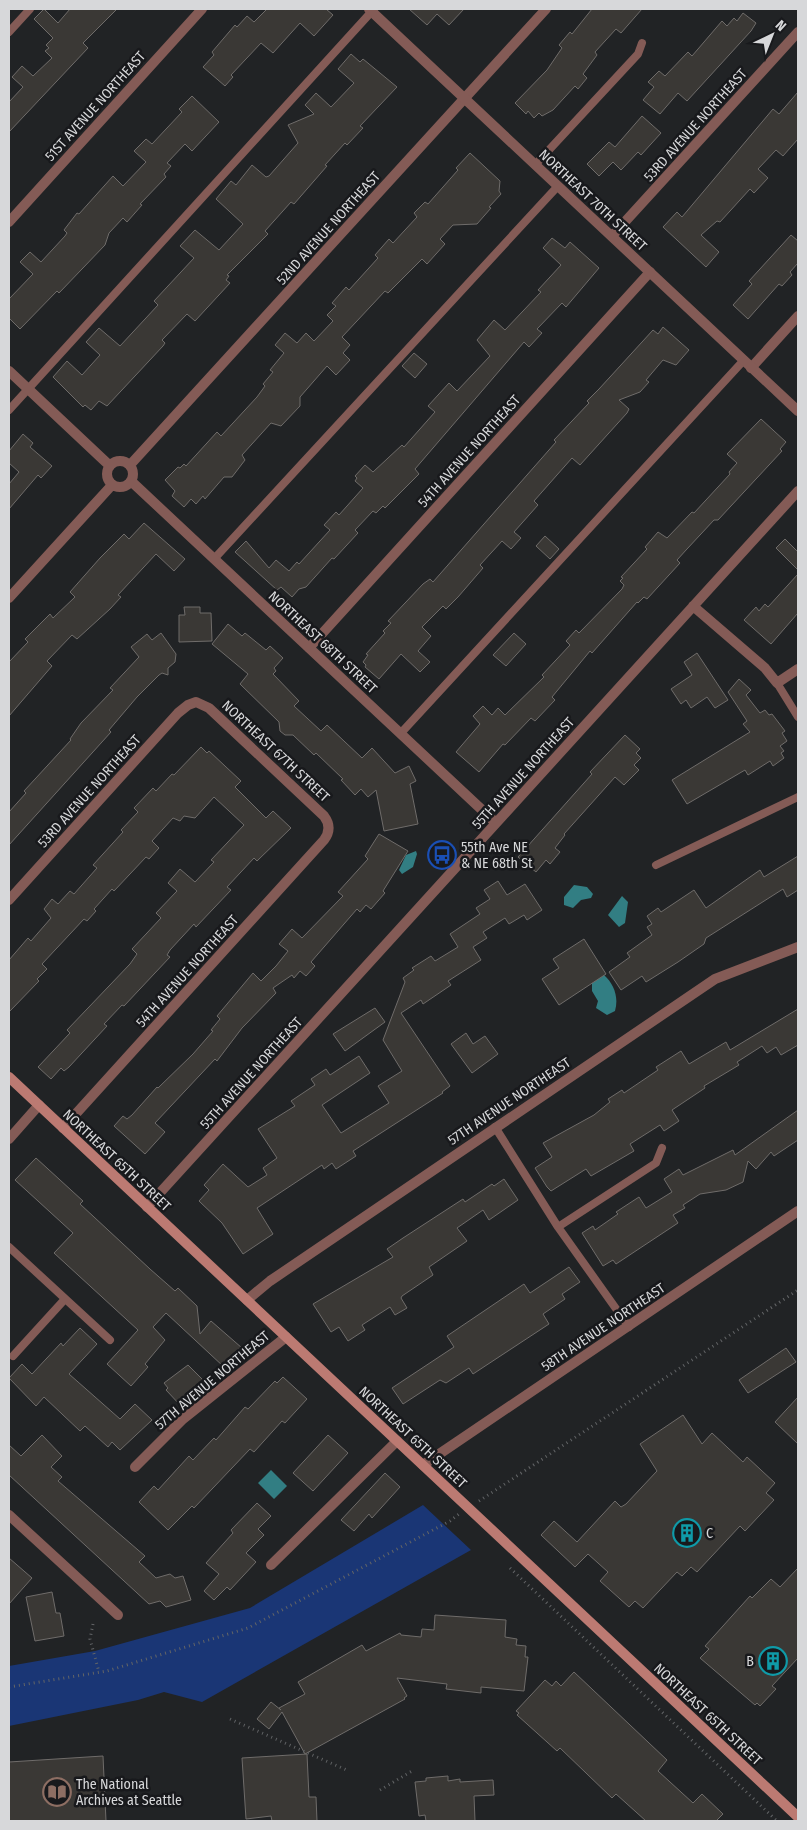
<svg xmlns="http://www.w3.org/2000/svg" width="807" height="1830" font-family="'Fira Sans Condensed',sans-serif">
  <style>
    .green { fill: #1a3675 }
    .water { fill: #327e83 }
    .building { fill: #3a3835; stroke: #6f6c6a }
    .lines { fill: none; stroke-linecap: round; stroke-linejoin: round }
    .path { stroke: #636567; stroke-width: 3; stroke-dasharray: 1 4; stroke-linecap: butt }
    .service { stroke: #845b56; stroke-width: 8 }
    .minor { stroke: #845b56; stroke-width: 10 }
    .tertiary { stroke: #845b56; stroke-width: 10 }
    .secondary { stroke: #bc7a72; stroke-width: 10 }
    .labels { text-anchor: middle; stroke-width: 5; stroke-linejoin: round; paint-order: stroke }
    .street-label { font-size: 14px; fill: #d7d8da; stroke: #18191c }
    .poi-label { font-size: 14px; fill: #d7d8da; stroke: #18191c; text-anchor: start }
  </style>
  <rect width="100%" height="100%" fill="#212325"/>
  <path class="green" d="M423,1505l48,45 -269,152 -38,-10 -26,8 -129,26v-60l86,-15 155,-43z"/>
  <path class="water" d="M416,851l1,3 -4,13 -11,7 -3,-4 7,-15z
    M574,885l13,2 6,7 -2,4 -10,2 -8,8 -9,-3v-8z
    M622,896l6,6 -3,21 -6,4 -11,-12z
    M604,975c10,9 15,22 11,36l-8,4 -11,-7 2,-7 -6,-10v-9z
    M271,1470l16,16 -13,13 -16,-16z"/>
  <path class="building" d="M44,9l14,14 12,-14h47l-34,34 5,5 -79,84v-30l14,-15 -11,-10 10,-11 11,10 19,-18 -7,-7 4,-3 -3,-3 7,-7 -19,-19z
    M267,9h59l7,6 -19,21 -14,-13 -27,30 -12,-10 -30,32 2,2 -8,9 -22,-19 11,-12 -2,-3 23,-27 2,2 10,-11 7,6z
    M409,9h55l-15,16 -12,-11 -10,11z
    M592,9h50l-21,24 -5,-4 -21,23 2,3 -14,19 4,4 -9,11 -3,-3 -22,24 -11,6 -3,-3 -5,5 -6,-7 -2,3 -11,-11 32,-33 15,-22 -3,-3 11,-13 2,2z
    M743,13l13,10 -5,8 -64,70 -9,-8 -18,21 -17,-14 11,-13 -6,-5 11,-11 6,5 23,-24 4,4 30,-35 5,5 7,-8 3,3z
    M351,54l9,8 3,-3 34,28 -37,39 3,2 -16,17 -2,-2 -20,22 2,1 -33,38 -3,-2 -26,29 3,3 -41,41 2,1 -3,4 4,3 -35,38 -8,-7 -25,26 3,3 -2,3 -56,60 -8,-5 -8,9 -6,-5 -2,2 -30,-30 14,-16 15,14 18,-20 -14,-13 13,-14 21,18 38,-41 -4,-4 40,-43 -14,-12 15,-16 24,20 24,-26 -27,-25 15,-18 5,4 16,-20 14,12 3,-1 29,-33 -10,-18 26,-11 -9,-9 11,-12 15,14 23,-24 -16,-14z
    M798,92v47l-15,17 -7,-6 -18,19 10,9 -14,15 -4,-4 -30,33 -3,-1 -16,14 18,17 -13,15 -43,-40 14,-15 5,5 91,-108 6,5z
    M192,96l27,26 -27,29 -7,-7 -18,19 4,3 -7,8 2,3 -26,27 2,1 -15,17 -4,-4 -14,15 -4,12 -46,48 -2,-2 -37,38 -11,-11v-19l24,-25 -13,-12 10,-10 11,10 24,-26 2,-3 -3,-3 13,-17 2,1 34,-38 10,10 23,-24 -12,-11 12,-12 6,5 30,-32 -3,-3z
    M642,116l19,17 -20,22 -3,-3 -17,18 -8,-8 -14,14 -12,-12 22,-22 6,5z
    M470,153l30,28 -1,10 2,3 -12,13 2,1 -14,16 -24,1 -13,14 5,5 -18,20 -5,-5 -34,34 -3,-2 -43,46 8,8 -7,8 7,7 -14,15 -9,-9 -27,31v9l-19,20 -10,-3 -29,32 3,5 -13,17h-8l-19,22 -2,-3 -7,8 -5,-5 -7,8 -12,-11 3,-5 -10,-11 13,-13 2,1 4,-4 2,2 31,-34 4,4 36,-39 8,-11 -2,-2 10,-12 -3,-2 14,-17 -9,-8 10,-12 12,10 9,-10 8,8 19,-20 -6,-6 9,-9 -4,-3 14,-16 3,3 29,-32 -3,-3 14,-16 4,4 24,-26 -3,-4 11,-11 3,2 30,-34 -2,-2z
    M791,235l7,6v22l-8,9 2,3 -10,11 -3,-2 -31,35 -15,-14 19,-21 -3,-3z
    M552,238l13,10 5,-6 29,26 -33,39 -4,-4 -25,26 5,4 -13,14 -5,-5 -109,127 4,5 -34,34 -2,-2 -7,7 -3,-2 -18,19 3,3 -24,26 -2,-1 -26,29 -7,2 -7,8 -11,-10 -4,3 -42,-38 11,-11 23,27 7,-8 13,11 8,-9 2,2 31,-34 -6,-5 12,-13 3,3 24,-27 -8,-7 2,-3 -2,-2 10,-11 8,7 29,-27 2,2 31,-35 -7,-6 21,-23 8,8 33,-35 -13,-16 17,-20 11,10 36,-38 -3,-2 23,-25 -18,-17z
    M663,327l26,23 -13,15 -13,-5 -17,20 3,2 -9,10 -21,8 10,9 -2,4 -47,52 -8,-7 -38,43 4,4 -24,27 7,6 -10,11 -9,-8 -22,24 3,3 -25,29 -12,12 -3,-3 -21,21 9,9 -13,15 12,11 -10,10 -19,-18 -22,25 -14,-12 1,-2 -3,-3 5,-7 -2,-1 19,-21 -2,-2 8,-8 -3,-2 35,-37 7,-5 3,3 123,-140 -2,-2 35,-37 -2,-2 12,-12 54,-59 5,4z
    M414,353l13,11 -12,14 -13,-12z
    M761,419l25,23 -6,7 2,2 -64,69h-4l-27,29 -10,11 3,3 -33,36 -3,-2 -6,6 -1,-1 -45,51 -2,-2 -38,46 3,3 -20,21 -4,-3 -26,27 -2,-1 -24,28 -23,-20 24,-28 -7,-8 10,-10 9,9 6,-7 7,7 39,-38 -2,-2 28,-30 -4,-4 10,-11 3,3 43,-44 2,-4 -4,-4 3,-3 -2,-1 26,-28 -2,-2 13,-15 9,6 25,-26 2,1 36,-39 -1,-2 8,-9 -10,-9z
    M23,434l10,9 -3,4 22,19 -11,12 -3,-3 -29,34v-25l10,-12 -10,-9v-12z
    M144,523l41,36 -11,12 -18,-17 -38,41 3,2 -11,12 -33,30 -5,-4 -25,26 5,5 -43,50v-54l19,-20 -3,-3 25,-25 3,4 22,-21 -5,-5 30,-34 24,-24 5,5z
    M545,536l14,13 -9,10 -14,-13z
    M785,539l13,13v18l-22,-22z
    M798,574v39l-27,31 -27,-24 12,-13 3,4 6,-7 3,3z
    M184,607h16v6h11l1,28 -33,1v-27h6z
    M228,624l14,12 3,-3 21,17 4,-4 13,12 -9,10 2,3 -3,3 26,27 -5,5 27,25 6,-6 35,33 10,-10 23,25 14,-7 7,15 -6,3 8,40 -34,7 -8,-41 -8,7 -7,-8 -6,6 -14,-15 2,-1 -27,-26 -2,2 -21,-20h-8l-5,-4 -1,-9 -39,-38 8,-10 -36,-30z
    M161,633l15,21 -1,8 -7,6v7l-6,-2 -3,2 -22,22 -28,33 2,2 -102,113v-33l17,-19 -2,-2 47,-51 -1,-1 11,-16 32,-33 -3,-2 29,-31 -8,-10 16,-13 5,6z
    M514,633l12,11 -20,22 -13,-11z
    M697,653l31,47 -13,8 -8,-11 -16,11 -5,-8 -5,4 -10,-15 21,-14 -8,-13z
    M739,679l12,11 -5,5 14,18 5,-3 4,5 3,-1 13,17 -3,2 5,8 -7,5 4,5 -3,2 3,5 -11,8 -3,-5 -22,14 -3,-5 -58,34 -15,-24 78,-48 -7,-8 4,-3 -19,-29z
    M625,735l15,14 -4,4 5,5 -7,7 5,5 -15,15 -9,-8 -51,57 1,1 -10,13 5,4 -10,12 -4,-4 -10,12 -18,-15 74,-83 -2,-2z
    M201,747l6,6 2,-2 32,30 -6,6 31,31 7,-7 18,17 -34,33 -3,-3 -27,29 4,3 -35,37 -2,-3 -24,26 -3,5 3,2 -46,49 -2,-1 -18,19 3,2 -38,41 -5,4 -3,-3 -10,11 -13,-12 32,-34 -3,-3 63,-66 7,-10 -5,-5 29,-31 -5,-5 21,-22 -9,-8 12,-14 15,13 19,-20 -3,-2 33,-35 -30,-28 -19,21 -11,-2 -4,5 -7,-3 -21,23 7,7 -10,11 -3,-2 -32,34 -2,-2 -18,20 2,2 -9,10 -3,-2 -42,45 5,5 -10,10 2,2 -30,31v-52l19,-22 3,3 20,-23 -7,-9 8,-10 6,5 12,-13 4,3 23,-26 -4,-3 30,-33 -2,-2 17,-18 -4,-4 19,-20 3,3 16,-17 2,1z
    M379,834l29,17 -25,40 2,2 -14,16 -5,-4 -6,7 -3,-3 -46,53 4,4 -9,10 -6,-5 -6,7 -2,-3 -19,13 3,5 -34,35 -25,33 -2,-2 -60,64 10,9 -20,22 -31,-28 9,-10 4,3 5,-4 25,-28 1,1 35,-34 20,-23 -2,-1 9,-11 -3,-3 36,-43 8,8 15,-15 12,-15 -9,-7 13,-15 10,9 41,-42 -5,-4 30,-33 -3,-3z
    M798,856v34l-11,7 -4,-8 -77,49 -2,6 -26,18 -32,20 -4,-6 -21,14 -12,-18 21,-15 -3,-4 25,-18 -5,-8 5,-3 -5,-8 11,-8 3,4 33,-22 12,18 54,-38 4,7z
    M498,881l9,14 18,-11 17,26 -15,10 -3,-5 -15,9 -4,-6 -22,14 4,6 -14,9 8,13 -33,21 3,4 -28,19 -2,-4 -20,13 49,73 -8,6 1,1 -90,58 3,5 -20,13 -4,-6 -8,6 -2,-4 -65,43 16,26 -30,20 -21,-31 -23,-22 10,-11 -5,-5 19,-21 25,23 19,-12 -4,-7 14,-10 -19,-29 37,-23 -4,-5 24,-16 -4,-6 15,-10 4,6 29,-19 11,17 -48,32 19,28 48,-30 -11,-17 24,-15 -19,-31 22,-58 -2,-4 11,-8 -2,-2 19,-12 4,5 23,-14 -8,-13 30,-20 -4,-6 14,-9 -6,-9z
    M584,939l22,35 -47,31 -17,-26 17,-11 -6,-9z
    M375,1008l10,14 -40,29 -12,-17z
    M798,1009v36l-17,10 -5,-8 -9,6 -5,-7 -25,16 2,3 -35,21 1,2 -33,22 7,11 -15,10 -4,-6 -30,19 4,7 -43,25 -5,-7 -35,22 -4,-4 -12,-19 17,-11 -9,-14 51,-28 16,-13 -2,-3 14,-9 2,3 34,-23 -2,-3 25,-16 8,13 37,-22 4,8z
    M466,1033l7,11 12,-8 13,18 -26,19 -21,-29z
    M798,1110v30l-24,16 -3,-4 -15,17 -8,-8 -5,21 -17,8 -26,4 -17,11 2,3 -12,7 5,8 -62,41 -3,-4 -10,6 -21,-33 11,-7 2,4 23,-16 -2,-2 23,-15 7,11 26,-16 -8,-13 15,-10 4,6 50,-25 2,5z
    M36,1158l47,43 -3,3 70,65 25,22 3,-3 19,18 3,28 11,-13 31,27 -18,19 -58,-54 -13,14 12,13 -20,24 3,3 -17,19 -24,-22 31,-34 -84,-77 19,-20 -58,-53z
    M504,1179l14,21 -29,20 -6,-10 -26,18 10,13 -38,26 4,8 -31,21 -1,2 6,10 -12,7 -5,-8 -28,18 3,5 -17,11 -9,-14 -8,5 -18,-28 80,-47 -6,-8 16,-11 60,-39 2,3 27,-18 2,2z
    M569,1267l11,15 -18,12 3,5 -22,15 6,10 -76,50 -4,-6 -23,15 -6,-3 -37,24 -11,-16 62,-41 -7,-11 77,-52 6,9z
    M80,1328l17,16 -28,30 51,45 15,-15 17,16 -32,30 -8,-8 -4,5 -23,-21 -5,5 -36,-34 -8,9 -27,-28 13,-14 10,10 29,-31 2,3z
    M786,1348l10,14 -48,31 -9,-13z
    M188,1365l18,18 -25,23 -15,-16 2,-2 -4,-5z
    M283,1377l24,22 -22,24 -3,-2 -28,31 -4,-3 -56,59 -2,-2 -24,24 -29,-28 15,-16 4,4 31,-34 4,4 21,-22 2,2 29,-33 3,2 27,-28 2,2z
    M798,1397v47l-23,-22z
    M683,1415l19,29 10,-11 31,29 4,-5 28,26 -9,10 8,7 -29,31 -5,-5 -43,46 -6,-5 -9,9 -5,-4 -34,36 -8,-7 -6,6 -29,-26 8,-9 -20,-18 -13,13 -34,-32 13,-14 23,21 38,-41 6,6 5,-3 31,-33 -17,-27z
    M42,1435l20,21 -11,11 11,10 -4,4 87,75 -6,6 17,16 14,-4 5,4 8,-2 8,24 -25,7 -6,-6 -11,3 -140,-129v-30l12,11z
    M328,1435l20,18 -35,38 -20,-18z
    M385,1473l15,14 -28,31 -3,-4 -15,17 -13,-11z
    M257,1503l14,13 -13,13 6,6 -18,18 10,9 -26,28 -3,-3 -13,13 -10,-9 15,-17 -13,-11 27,-30 -2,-3z
    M9,1558l23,20 -23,26z
    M798,1568v90l-26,28 4,3 -16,17 -3,-3 -2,2 -55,-47 9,-9 -4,-3 45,-50 2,2 19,-19 9,8z
    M52,1592l4,21h4l4,23 -29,5 -9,-44z
    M435,1615l71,5 -1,17 12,2 -1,6 10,1 -1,11h3l-4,34 -43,-4v6l-35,-4 1,-5 -50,-6 10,18 -3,2 1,1 -100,55 -23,-42 -13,17 -12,-10 14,-17 10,8 -2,-2 26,-14 -7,-12 64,-37 4,6 34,-18 1,2 20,2 1,-8 12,1z
    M574,1672l93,88 -9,11 35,32 9,-9 21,20 -7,7h-70l-30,-27 -4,4 -52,-50 -3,3 -40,-36 2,-2 -3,-2 29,-31 7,6 4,-5 5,5z
    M307,1754l2,43h7l1,24h-45l-1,-5 -25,3 -4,-61z
    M103,1756l3,65h-97v-59z
    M448,1776v5l12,-2v3l33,-2 1,15 -20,1 1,25h-49l-1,-6 -6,1 -4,-34 11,-1v-3z"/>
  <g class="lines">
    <path class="path" d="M479,1501l319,-211
      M510,1568l267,253
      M93,1624l-3,15 9,33
      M9,1687l98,-16 141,-43 202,-107 9,-7
      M230,1719l119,52
      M380,1790l32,-19"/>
    <path class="service" d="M9,32l21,-23
      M535,165l103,-111 4,-11
      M9,410l365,-401
      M214,559l344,-373
      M777,683l21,34
      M401,733l343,-373
      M656,865l142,-68
      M495,1127l63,100 71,100
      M558,1227l98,-64 6,-15
      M9,1247l101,93
      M13,1356l52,-57"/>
    <path class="minor" d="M9,222l193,-213
      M612,236l186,-204
      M751,368l47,-52
      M9,371l101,95
      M107 474a13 13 0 1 1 26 0a13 13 0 1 1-26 0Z
      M130,465l416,-456
      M132,482l364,341
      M9,598l103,-113
      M693,606l72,62 12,15 21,-14
      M309,648l341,-376
      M9,900l169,-187 10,-8 8,-3 13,6 115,108c6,8 6,16 0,24l-261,288
      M9,1139l30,-34
      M147,1207l651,-716
      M247,1300l23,-19 445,-302 83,-32
      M423,1465l375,-254
      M135,1467l48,-48 103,-82
      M9,1515l109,100
      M271,1565l126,-124"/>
    <path class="tertiary" d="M369,9l429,402"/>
    <path class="secondary" d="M9,1077l789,740"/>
  </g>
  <defs>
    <symbol id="bus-ring" viewBox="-11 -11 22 22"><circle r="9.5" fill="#18191c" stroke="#1a4fb4" stroke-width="1.5"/><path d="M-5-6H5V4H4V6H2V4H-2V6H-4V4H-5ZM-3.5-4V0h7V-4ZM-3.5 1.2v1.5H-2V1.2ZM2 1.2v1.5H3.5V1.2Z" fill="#1a4fb4"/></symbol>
    <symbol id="building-ring" viewBox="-11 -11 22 22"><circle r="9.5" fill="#18191c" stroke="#0f9aa8" stroke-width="1.5"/><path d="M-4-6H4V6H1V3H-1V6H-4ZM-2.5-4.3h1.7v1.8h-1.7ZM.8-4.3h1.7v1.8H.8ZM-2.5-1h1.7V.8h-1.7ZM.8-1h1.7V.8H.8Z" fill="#0f9aa8"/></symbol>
    <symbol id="library-ring" viewBox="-11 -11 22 22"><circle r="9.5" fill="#18191c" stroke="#8d6e63" stroke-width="1.5"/><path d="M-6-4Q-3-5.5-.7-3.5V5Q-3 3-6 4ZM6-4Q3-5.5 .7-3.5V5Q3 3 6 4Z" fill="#8d6e63"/></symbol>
  </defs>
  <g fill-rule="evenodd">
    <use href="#bus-ring" x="426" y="839" width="32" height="32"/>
    <use href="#building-ring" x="671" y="1517" width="32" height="32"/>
    <use href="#building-ring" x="757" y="1645" width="32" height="32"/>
    <use href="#library-ring" x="41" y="1776" width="32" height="32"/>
  </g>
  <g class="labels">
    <g class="street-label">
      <text transform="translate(95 106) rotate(-48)" y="5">51ST AVENUE NORTHEAST</text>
      <text transform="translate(695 125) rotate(-48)" y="5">53RD AVENUE NORTHEAST</text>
      <text transform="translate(593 200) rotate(43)" y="5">NORTHEAST 70TH STREET</text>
      <text transform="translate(328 228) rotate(-48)" y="5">52ND AVENUE NORTHEAST</text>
      <text transform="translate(469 451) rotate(-48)" y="5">54TH AVENUE NORTHEAST</text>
      <text transform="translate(323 642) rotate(43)" y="5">NORTHEAST 68TH STREET</text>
      <text transform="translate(276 751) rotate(43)" y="5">NORTHEAST 67TH STREET</text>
      <text transform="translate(523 773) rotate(-48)" y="5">55TH AVENUE NORTHEAST</text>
      <text transform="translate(89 791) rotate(-48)" y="5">53RD AVENUE NORTHEAST</text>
      <text transform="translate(187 971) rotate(-48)" y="5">54TH AVENUE NORTHEAST</text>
      <text transform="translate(251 1073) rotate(-48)" y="5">55TH AVENUE NORTHEAST</text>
      <text transform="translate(509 1101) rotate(-34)" y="5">57TH AVENUE NORTHEAST</text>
      <text transform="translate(117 1160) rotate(43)" y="5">NORTHEAST 65TH STREET</text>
      <text transform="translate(603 1327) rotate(-34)" y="5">58TH AVENUE NORTHEAST</text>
      <text transform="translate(212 1380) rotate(-40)" y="5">57TH AVENUE NORTHEAST</text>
      <text transform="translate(413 1437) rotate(43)" y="5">NORTHEAST 65TH STREET</text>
      <text transform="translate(708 1714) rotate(43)" y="5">NORTHEAST 65TH STREET</text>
    </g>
    <g class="poi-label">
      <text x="461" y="852">55th Ave NE<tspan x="461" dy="16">&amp; NE 68th St</tspan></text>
      <text x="706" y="1538">C</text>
      <text x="754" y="1666" text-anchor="end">B</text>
      <text x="76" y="1789">The National<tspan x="76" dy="16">Archives at Seattle</tspan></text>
    </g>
  </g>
  <rect width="807" height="1830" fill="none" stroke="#d7d8da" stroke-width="20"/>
  <g transform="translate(772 35) rotate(43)" stroke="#18191c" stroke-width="4" paint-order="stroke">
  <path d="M0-4L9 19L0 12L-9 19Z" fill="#d7d8da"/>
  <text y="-8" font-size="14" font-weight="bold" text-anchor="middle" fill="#d7d8da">N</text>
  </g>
</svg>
